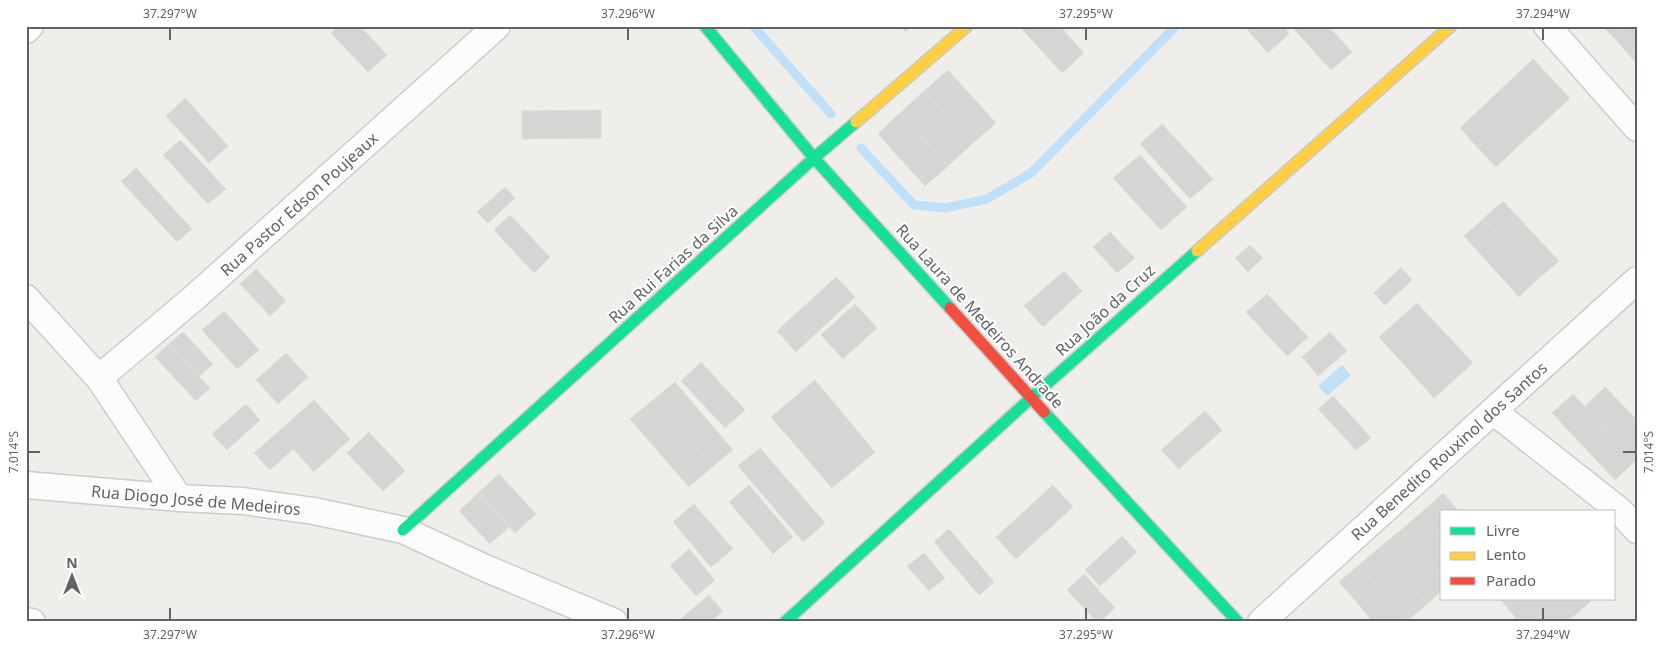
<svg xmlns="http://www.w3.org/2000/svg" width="1663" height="648" font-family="'Noto Sans',sans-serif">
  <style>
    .water { fill: #bfe0f9 }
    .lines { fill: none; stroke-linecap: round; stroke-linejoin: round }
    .stream { stroke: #bfe0f9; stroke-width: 9 }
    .building { fill: #d6d5d3; stroke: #deddd9 }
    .street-casing { stroke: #cbcccc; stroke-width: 29 }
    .fast-casing { stroke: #cacacb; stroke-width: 14 }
    .slow-casing { stroke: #cacacb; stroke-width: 14 }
    .jam-casing { stroke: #cacacb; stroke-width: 14 }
    .street { stroke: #fdfcfc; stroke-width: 26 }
    .fast { stroke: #16e098; stroke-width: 11 }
    .slow { stroke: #ffcf43; stroke-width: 11 }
    .jam { stroke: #f24e42; stroke-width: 11 }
    .ticks { fill: none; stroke: #5f6368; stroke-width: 2 }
    .labels { text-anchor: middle; stroke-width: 4; stroke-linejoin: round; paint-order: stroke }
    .street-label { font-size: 16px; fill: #5f6368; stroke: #fff }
    .neatline { fill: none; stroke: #5f6368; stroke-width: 2 }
    .ticks-label { font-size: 12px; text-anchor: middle; fill: #5f6368 }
  </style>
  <rect width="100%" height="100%" fill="#efeeea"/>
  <path class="water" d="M1342,365l9,10 -24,21 -9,-10z"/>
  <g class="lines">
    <path class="stream" d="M753,26l78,88
      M861,148l53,57 31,3 42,-9 44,-26 145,-147"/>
  </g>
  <path class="building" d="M339,26h21l27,29 -19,17 -37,-39z
    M900,26h12l-6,6z
    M1019,26h41l24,27 -22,20z
    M1244,26h39l6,8 -21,19z
    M1291,26h37l24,26 -21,18z
    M1602,26h24l-12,12z
    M1626,26h11v23l-7,7 -16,-18z
    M1637,49v14l-7,-7z
    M1533,59l19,20 -74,69 -18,-20z
    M948,70l48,53 -24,21 -48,-53z
    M1552,79l18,19 -74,69 -18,-19z
    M924,91l48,53 -24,22 -48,-53z
    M185,98l43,48 -19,17 -43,-47z
    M601,110v28l-79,1v-28z
    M900,113l48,53 -23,20 -47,-52z
    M1162,124l51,55 -23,20 -50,-55z
    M180,140l46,49 -18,15 -45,-49z
    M1140,155l47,52 -26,23 -48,-52z
    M136,168l56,61 -15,13 -56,-61z
    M505,187l10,11 -27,25 -11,-11z
    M1503,201l56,60 -21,18 -55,-60z
    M510,215l40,42 -16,16 -40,-43z
    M1483,219l55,60 -19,18 -55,-61z
    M1110,232l25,26 -18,15 -24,-26z
    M1250,245l13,13 -15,14 -13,-14z
    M1401,267l11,13 -27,25 -11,-12z
    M256,269l30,32 -16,15 -30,-32z
    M1064,271l18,20 -39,36 -19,-21z
    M836,277l19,20 -59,55 -19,-21z
    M1267,294l41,43 -21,19 -41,-44z
    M1417,303l56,60 -19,17 -56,-60z
    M855,304l22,24 -34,31 -22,-24z
    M224,311l35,39 -22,19 -35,-39z
    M1398,320l56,60 -20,18 -55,-61z
    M183,332l30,32 -14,13 -30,-33z
    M1330,332l17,19 -29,25 -16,-19z
    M169,344l41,44 -14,13 -41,-44z
    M286,353l22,24 -30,27 -22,-24z
    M701,362l44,48 -20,18 -44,-47z
    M815,380l60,72 -43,36 -61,-71z
    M675,382l58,68 -21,17 -58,-68z
    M1605,387l32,33v41l-52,-55z
    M1573,394l63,66 -21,20 -63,-67z
    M1333,396l38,42 -15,12 -38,-41z
    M654,399l58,68 -23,20 -59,-68z
    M314,400l36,39 -36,33 -36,-40z
    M246,404l14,16 -33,30 -15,-16z
    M1205,411l17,19 -43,39 -18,-19z
    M278,432l15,17 -23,21 -16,-17z
    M369,432l36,39 -22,20 -36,-38z
    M760,448l65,75 -22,19 -65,-76z
    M499,474l37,40 -21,19 -37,-40z
    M749,485l44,52 -20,17 -44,-52z
    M1053,485l20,22 -57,52 -20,-22z
    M478,493l31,34 -19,17 -31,-33z
    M1443,493l16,19h-17v25l-21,-24z
    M694,504l39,45 -22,18 -38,-45z
    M1421,513l21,24v40l-41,-47z
    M949,529l45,53 -15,13 -45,-53z
    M1401,530l41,47v14l-15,13 -48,-56z
    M1122,536l15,16 -37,34 -15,-16z
    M1379,548l48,56 -20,17 -48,-56z
    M689,549l26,31 -19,16 -26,-30z
    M924,553l21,25 -16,13 -22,-25z
    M1359,565l48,56 -33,1 -35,-40z
    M1084,574l31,34 -16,14h-2l-30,-32z
    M709,595l14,16 -12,11 -33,-1z
    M1500,599h89l2,2 -24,21h-48z"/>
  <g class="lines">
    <defs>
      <path id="street" d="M1547,26l90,102
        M26,30l4,-4
        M26,298l73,80 80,120
        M99,378l96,-81 302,-271
        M1493,411l127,100 17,19
        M26,485l153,13 64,3 71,10 89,19 82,38 129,54
        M26,621l6,1
        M1261,622l376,-342"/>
      <path id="fast" d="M705,26l109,132 136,150
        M1044,412l194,210
        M403,530l411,-372 42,-36
        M785,622l246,-224 166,-147"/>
      <path id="slow" d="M856,122l111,-96
        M1197,251l254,-225"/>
      <path id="jam" d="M950,308l94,104"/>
    </defs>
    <use href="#street" class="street-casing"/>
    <use href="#fast" class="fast-casing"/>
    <use href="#slow" class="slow-casing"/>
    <use href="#jam" class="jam-casing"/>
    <use href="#street" class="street"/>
    <use href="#fast" class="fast"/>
    <use href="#slow" class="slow"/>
    <use href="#jam" class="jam"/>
  </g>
  <path class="ticks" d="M170,28v12M628,28v12M1086,28v12M1543,28v12M28,452h12M1623,452h13M170,608v12M628,608v12M1086,608v12M1543,608v12"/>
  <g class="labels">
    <g class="street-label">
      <text transform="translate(299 204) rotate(-42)" y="6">Rua Pastor Edson Poujeaux</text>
      <text transform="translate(673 264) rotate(-42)" y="6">Rua Rui Farias da Silva</text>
      <text transform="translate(1105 310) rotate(-42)" y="6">Rua João da Cruz</text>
      <text transform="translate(980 316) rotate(48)" y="6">Rua Laura de Medeiros Andrade</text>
      <text transform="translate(1449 451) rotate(-42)" y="6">Rua Benedito Rouxinol dos Santos</text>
      <text transform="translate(196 500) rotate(5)" y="6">Rua Diogo José de Medeiros</text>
    </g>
  </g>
  <rect width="1663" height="648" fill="none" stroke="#ffffff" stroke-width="55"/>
  <rect x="1440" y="510" width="175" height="90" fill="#ffffff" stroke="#bfc1c3"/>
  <rect x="1450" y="527" width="25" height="8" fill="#16e098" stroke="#bfc1c3"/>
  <text x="1486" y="536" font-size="15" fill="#5f6368">Livre</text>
  <rect x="1450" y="552" width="25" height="8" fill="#ffcf43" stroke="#bfc1c3"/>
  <text x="1486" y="560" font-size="15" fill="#5f6368">Lento</text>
  <rect x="1450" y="577" width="25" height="8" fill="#f24e42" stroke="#bfc1c3"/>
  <text x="1486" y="586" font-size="15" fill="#5f6368">Parado</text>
  <g transform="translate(72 576)" stroke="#ffffff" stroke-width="4" paint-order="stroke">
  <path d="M0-4L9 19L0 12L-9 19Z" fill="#5f6368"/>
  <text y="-8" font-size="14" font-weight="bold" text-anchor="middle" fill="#5f6368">N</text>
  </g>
  <rect x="28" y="28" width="1608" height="592" class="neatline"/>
  <g class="ticks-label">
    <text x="170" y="18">37.297°W</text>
    <text x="628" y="18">37.296°W</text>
    <text x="1086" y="18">37.295°W</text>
    <text x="1543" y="18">37.294°W</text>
    <text transform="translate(14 452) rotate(-90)" y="4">7.014°S</text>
    <text transform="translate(1649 452) rotate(-90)" y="4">7.014°S</text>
    <text x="170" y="639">37.297°W</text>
    <text x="628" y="639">37.296°W</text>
    <text x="1086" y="639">37.295°W</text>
    <text x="1543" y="639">37.294°W</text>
  </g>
</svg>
